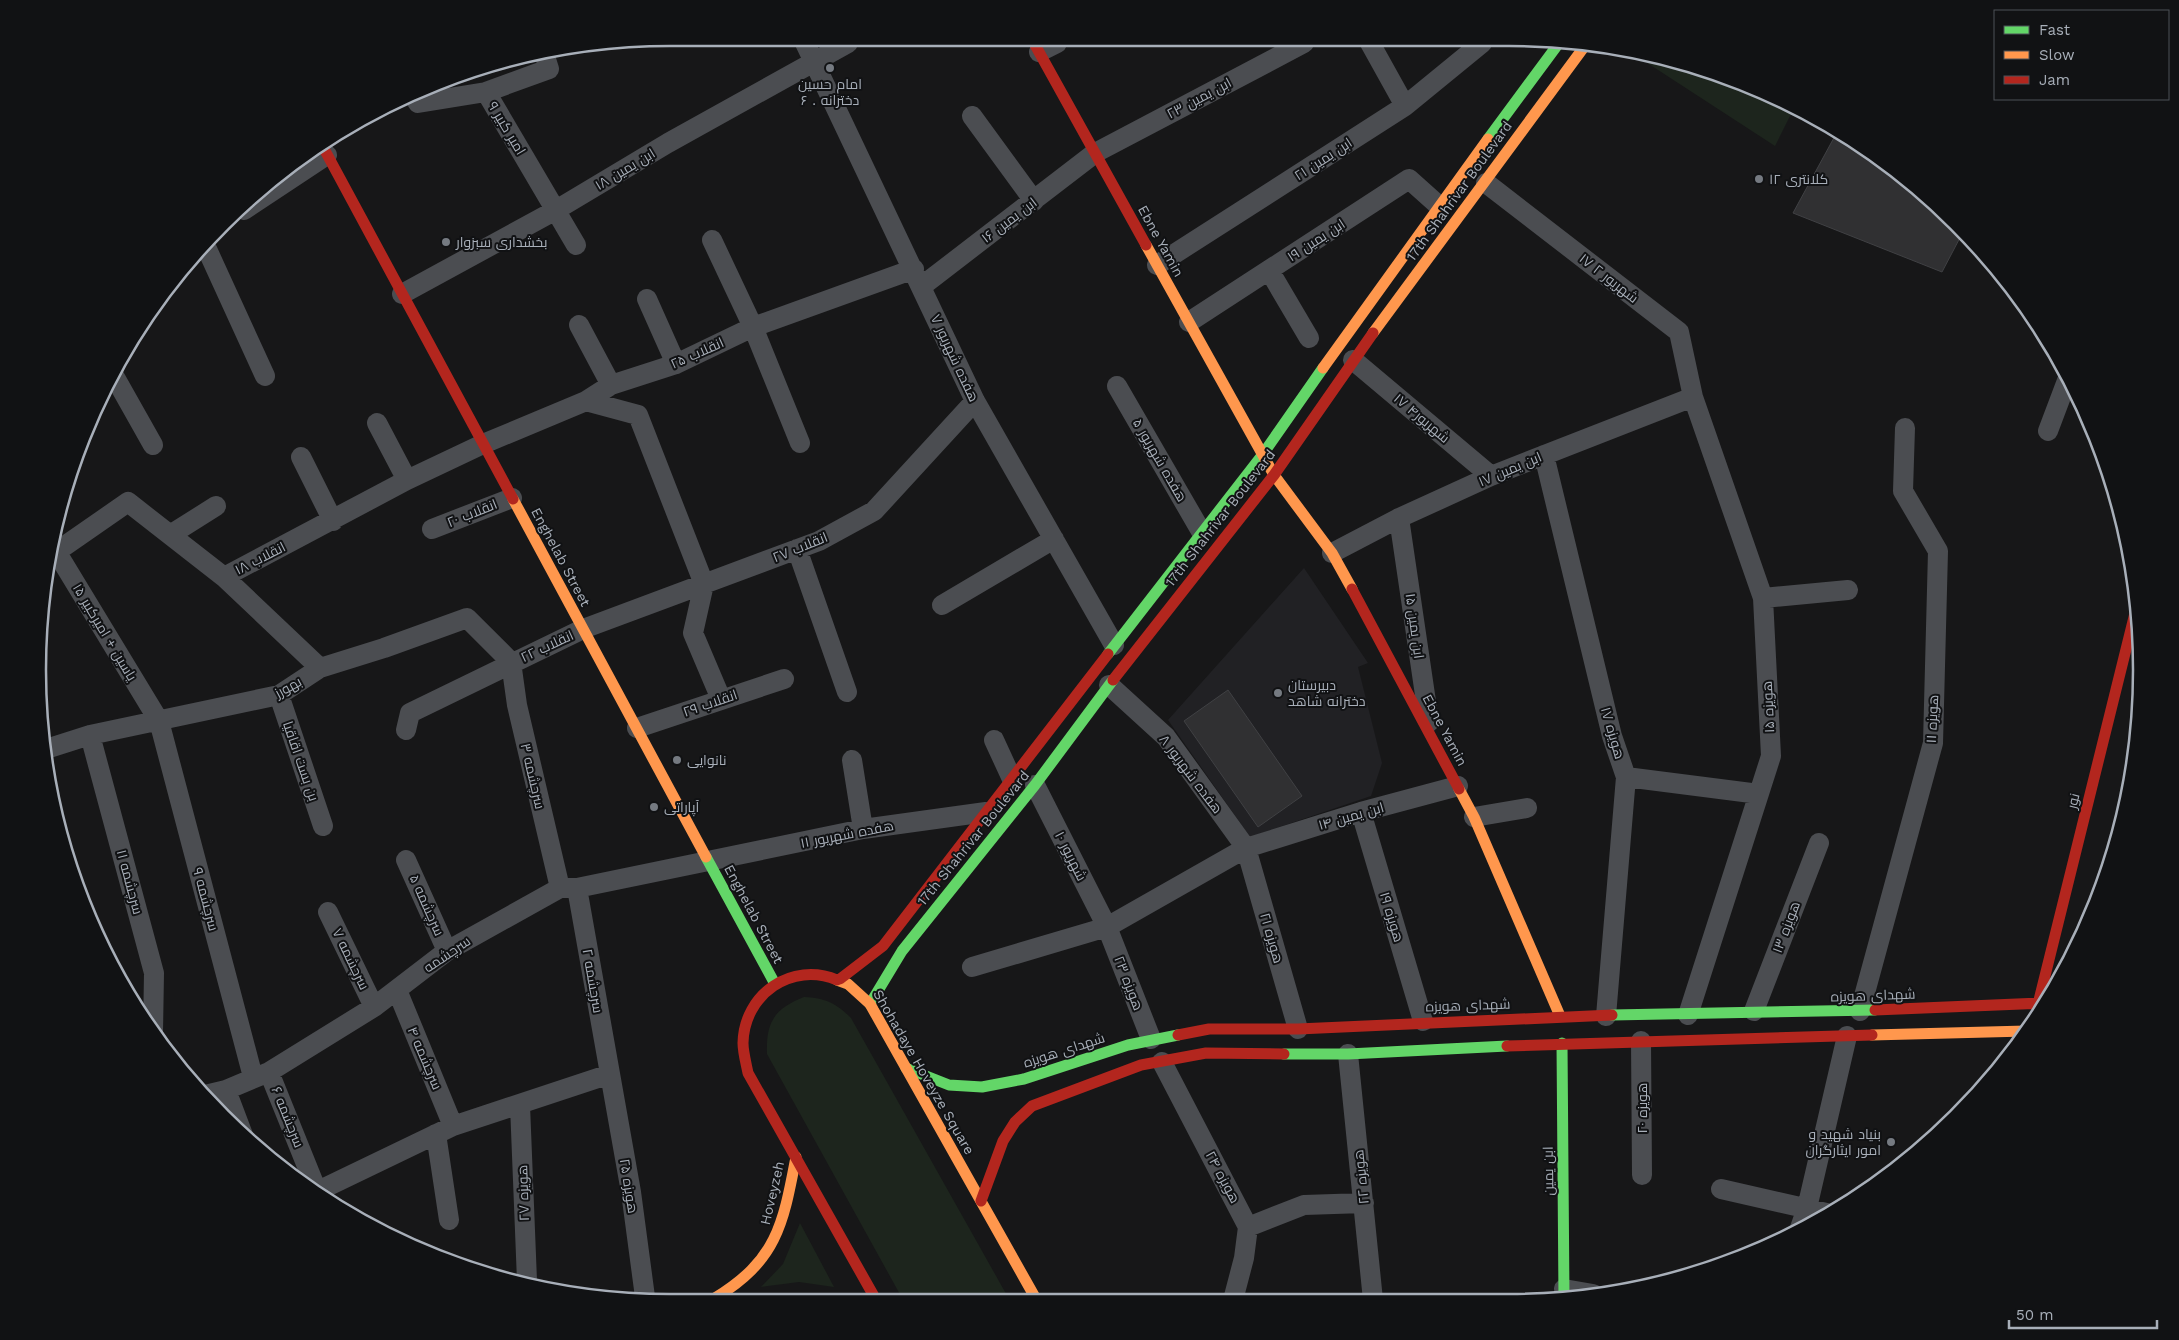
<svg xmlns="http://www.w3.org/2000/svg" width="2179" height="1340" font-family="'Work Sans',Cairo,sans-serif">
  <style>
    .built { fill: #212124 }
    .green { fill: #1d251d }
    .building { fill: #303032; stroke: #404144 }
    .lines { fill: none; stroke-linecap: round; stroke-linejoin: round }
    .street { stroke: #4b4d51; stroke-width: 20 }
    .fast { stroke: #63d668; stroke-width: 11 }
    .slow { stroke: #ff974d; stroke-width: 11 }
    .jam { stroke: #b3261e; stroke-width: 11 }
    .poi-dot { fill: #757a81; stroke: #111214; stroke-width: 2 }
    .labels { text-anchor: middle; stroke-width: 4; stroke-linejoin: round; paint-order: stroke }
    .poi-label { font-size: 14px; fill: #a8afb9; stroke: #111214; text-anchor: start }
    .street-label { font-size: 14px; fill: #a8afb9; stroke: #111214 }
    .rim { fill: none; stroke: #a8afb9; stroke-width: 2.5 }
  </style>
  <rect width="100%" height="100%" fill="#171718"/>
  <path class="built" d="M1304,568l64,95 -10,4 24,96 -11,33 -121,41 -82,-117z"/>
  <path class="green" d="M1635,55l116,31 42,24 -18,36z
    M804,997c21,1 32,6 47,21l158,281 -107,-1 -135,-244c-1,-32 7,-45 37,-57z
    M800,1223l34,64 -35,-5 -38,5 22,-23z"/>
  <path class="building" d="M1836,134l58,34 69,64 -21,40 -149,-59z
    M1228,690l74,106 -44,31 -74,-106z"/>
  <g class="lines">
    <path class="street" d="M805,43l170,358 139,244
      M1370,43l35,63
      M1039,52l18,-9
      M544,53l5,16 -63,23 90,153
      M412,94l6,9 68,-11
      M972,116l62,85
      M1486,183l193,149 14,65 70,201 8,158 -83,259
      M244,210l83,-55
      M712,240l41,87 47,116
      M206,247l59,129
      M1157,265l248,-159 77,-63
      M1269,270l40,68
      M922,286l173,-133 209,-110
      M402,294l154,-84 112,-67 180,-100
      M647,299l29,65
      M1189,322l220,-143 29,26
      M579,325l32,60
      M1353,360l138,116
      M113,374l40,71
      M1117,386l85,147
      M586,401l52,14 66,169 -11,49 28,66
      M377,423l30,57
      M2048,431l20,-53
      M1544,455l68,281 14,41 -20,239
      M301,457l32,64
      M1399,518l30,204
      M432,529l80,-31
      M170,535l46,-29
      M51,543l108,178 94,356
      M797,549l50,143
      M56,552l72,-50 96,75 183,-97 76,-36 103,-43 25,-16 65,-21 77,-37 161,-58
      M1332,553l67,-35 92,-42 202,-79
      M224,577l96,91
      M1763,598l85,-8
      M942,605l112,-66
      M511,662l6,43 43,183
      M1109,685l57,52 80,111 52,181
      M279,695l44,131
      M637,728l147,-49
      M406,730l4,-17 173,-84 236,-88 55,-30 101,-110
      M90,735l64,238 -1,59
      M994,740l18,39
      M43,750l47,-15 189,-40 41,-27 64,-20 83,-30 44,44
      M852,760l11,69
      M1626,777l133,17
      M1035,785l72,142 44,112
      M1361,812l62,209
      M1474,817l53,-9
      M406,860l41,91
      M577,888l54,304 14,105
      M328,912l46,95
      M972,967l135,-40 139,-79 115,-36 97,-26
      M397,990l56,136
      M1754,1011l65,-168
      M1860,1011l73,-268 5,-192 -35,-60 2,-63
      M1641,1041l1,134
      M1348,1054l25,246
      M1162,1062l86,165 -4,31 -11,42
      M269,1072l48,119
      M226,1090l17,45
      M205,1095l21,-5 43,-18 105,-65 73,-56 113,-63h17l286,-59 123,-17
      M520,1105l7,176
      M436,1134l13,86
      M1721,1189l110,25
      M318,1191l135,-65 157,-52
      M1248,1227l56,-22 60,-2
      M1800,1228l7,-20 40,-172
      M1564,1289l29,5"/>
    <path class="fast" d="M1488,139l71,-96
      M1108,654l155,-200 60,-86
      M706,857l69,127
      M870,1004l32,-53 133,-166 78,-105
      M1612,1015l263,-5
      M1562,1043l2,256
      M1284,1054h64l159,-8
      M906,1068l43,17 33,2 42,-8 104,-34 50,-10"/>
    <path class="slow" d="M1146,245l128,230 58,78 20,36
      M1373,333l214,-290
      M1323,368l165,-229
      M513,499l193,358
      M1459,789l15,28 86,199
      M837,980l11,4 22,20 166,295
      M1872,1035l154,-4
      M715,1298c62,-38 68,-73 81,-141"/>
    <path class="jam" d="M1034,43l112,202
      M322,145l191,354
      M1352,589l107,200
      M1113,680l161,-205 99,-142
      M840,979l43,-33 225,-292
      M837,980c-45,-19 -93,14 -94,63 0,9 3,20 5,30l127,225
      M2038,1004l99,-399
      M1875,1010l168,-7
      M1178,1035l31,-6h89l314,-14
      M1507,1046l365,-11
      M981,1201l22,-60 12,-19 17,-16 109,-41 65,-12 78,1"/>
  </g>
  <g class="poi-dot">
    <circle cx="830" cy="68" r="5"/>
    <circle cx="1759" cy="179" r="5"/>
    <circle cx="446" cy="242" r="5"/>
    <circle cx="1278" cy="693" r="5"/>
    <circle cx="677" cy="760" r="5"/>
    <circle cx="654" cy="807" r="5"/>
    <circle cx="1891" cy="1142" r="5"/>
  </g>
  <g class="labels">
    <g class="poi-label">
      <text x="830" y="89" text-anchor="middle">امام حسین<tspan x="830" dy="16">۶ . دخترانه</tspan></text>
      <text x="1769" y="184">کلانتری ۱۲</text>
      <text x="456" y="247">بخشداری سبزوار</text>
      <text x="1288" y="690">دبیرستان<tspan x="1288" dy="16">دخترانه شاهد</tspan></text>
      <text x="687" y="765">نانوایی</text>
      <text x="664" y="812">آپاراتی</text>
      <text x="1881" y="1139" text-anchor="end">بنیاد شهید و<tspan x="1881" dy="16">امور ایثارگران</tspan></text>
    </g>
    <g class="street-label">
      <text transform="translate(1199 98) rotate(-28)" y="5">ابن یمین ۲۳</text>
      <text transform="translate(507 128) rotate(59)" y="5">امیر کبیر ۹</text>
      <text transform="translate(1323 159) rotate(-33)" y="5">ابن یمین ۲۱</text>
      <text transform="translate(625 169) rotate(-31)" y="5">ابن یمین ۱۸</text>
      <text transform="translate(1459 191) rotate(-54)" y="5">17th Shahrivar Boulevard</text>
      <text transform="translate(1009 220) rotate(-37)" y="5">ابن یمین ۱۶</text>
      <text transform="translate(1316 240) rotate(-33)" y="5">ابن یمین ۱۹</text>
      <text transform="translate(1161 241) rotate(61)" y="5">Ebne Yamin</text>
      <text transform="translate(1609 278) rotate(38)" y="5">۱۷ شهریور ۲</text>
      <text transform="translate(697 353) rotate(-24)" y="5">انقلاب ۲۵</text>
      <text transform="translate(955 358) rotate(65)" y="5">هفده شهریور ۷</text>
      <text transform="translate(1422 418) rotate(40)" y="5">۱۷ شهریور۴</text>
      <text transform="translate(1160 460) rotate(60)" y="5">هفده شهریور ۵</text>
      <text transform="translate(1510 469) rotate(-23)" y="5">ابن یمین ۱۷</text>
      <text transform="translate(472 513) rotate(-22)" y="5">انقلاب ۲۰</text>
      <text transform="translate(1220 518) rotate(-52)" y="5">17th Shahrivar Boulevard</text>
      <text transform="translate(800 547) rotate(-22)" y="5">انقلاب ۲۷</text>
      <text transform="translate(561 557) rotate(62)" y="5">Enghelab Street</text>
      <text transform="translate(260 558) rotate(-27)" y="5">انقلاب ۱۸</text>
      <text transform="translate(1415 626) rotate(82)" y="5">ابن یمین ۱۵</text>
      <text transform="translate(105 632) rotate(59)" y="5">یاسین + امیرکبیر ۱۵</text>
      <text transform="translate(547 646) rotate(-25)" y="5">انقلاب ۲۲</text>
      <text transform="translate(288 687) rotate(-29)" y="5">بهورز</text>
      <text transform="translate(710 703) rotate(-19)" y="5">انقلاب ۲۹</text>
      <text transform="translate(1768 707) rotate(-93)" y="5">هویزه ۱۵</text>
      <text transform="translate(1932 719) rotate(-87)" y="5">هویزه ۱۱</text>
      <text transform="translate(1445 730) rotate(62)" y="5">Ebne Yamin</text>
      <text transform="translate(1613 733) rotate(74)" y="5">هویزه ۱۷</text>
      <text transform="translate(301 761) rotate(71)" y="5">بن بست اقاقیا</text>
      <text transform="translate(1191 774) rotate(53)" y="5">هفده شهریور ۸</text>
      <text transform="translate(533 776) rotate(77)" y="5">سرچشمه ۳</text>
      <text transform="translate(2073 801) rotate(-76)" y="5">نور</text>
      <text transform="translate(1351 816) rotate(-16)" y="5">ابن یمین ۱۴</text>
      <text transform="translate(847 834) rotate(-11)" y="5">هفده شهریور ۱۱</text>
      <text transform="translate(973 838) rotate(-51)" y="5">17th Shahrivar Boulevard</text>
      <text transform="translate(1071 856) rotate(63)" y="5">شهریور ۱۰</text>
      <text transform="translate(130 882) rotate(75)" y="5">سرچشمه ۱۱</text>
      <text transform="translate(206 899) rotate(75)" y="5">سرچشمه ۹</text>
      <text transform="translate(427 905) rotate(66)" y="5">سرچشمه ۵</text>
      <text transform="translate(754 914) rotate(62)" y="5">Enghelab Street</text>
      <text transform="translate(1392 917) rotate(73)" y="5">هویزه ۱۹</text>
      <text transform="translate(1786 927) rotate(-69)" y="5">هویزه ۱۳</text>
      <text transform="translate(1272 938) rotate(74)" y="5">هویزه ۲۱</text>
      <text transform="translate(447 954) rotate(-34)" y="5">سرچشمه</text>
      <text transform="translate(351 959) rotate(64)" y="5">سرچشمه ۷</text>
      <text transform="translate(593 981) rotate(80)" y="5">سرچشمه ۲</text>
      <text transform="translate(1129 983) rotate(69)" y="5">هویزه ۲۳</text>
      <text transform="translate(1873 995) rotate(-2)" y="5">شهدای هویزه</text>
      <text transform="translate(1468 1005) rotate(-2)" y="5">شهدای هویزه</text>
      <text transform="translate(1064 1050) rotate(-18)" y="5">شهدای هویزه</text>
      <text transform="translate(425 1058) rotate(67)" y="5">سرچشمه ۴</text>
      <text transform="translate(924 1072) rotate(60)" y="5">Shohadaye Hoveyze Square</text>
      <text transform="translate(1642 1108) rotate(-90)" y="5">هویزه ۲۰</text>
      <text transform="translate(288 1117) rotate(68)" y="5">سرچشمه ۶</text>
      <text transform="translate(1548 1171) rotate(-91)" y="5">ابن یمین</text>
      <text transform="translate(1223 1177) rotate(62)" y="5">هویزه ۲۴</text>
      <text transform="translate(1361 1177) rotate(-96)" y="5">هویزه ۲۲</text>
      <text transform="translate(629 1186) rotate(81)" y="5">هویزه ۲۵</text>
      <text transform="translate(523 1193) rotate(-92)" y="5">هویزه ۲۷</text>
      <text transform="translate(772 1193) rotate(-77)" y="5">Hoveyzeh</text>
    </g>
  </g>
  <path d="M0 0H2179V1340H0ZM670 46H1509A624 624 0 0 1 2133 670V670A624 624 0 0 1 1509 1294H670A624 624 0 0 1 46 670V670A624 624 0 0 1 670 46Z" fill="#111214" fill-rule="evenodd"/>
  <path class="rim" d="M670 46H1509A624 624 0 0 1 2133 670V670A624 624 0 0 1 1509 1294H670A624 624 0 0 1 46 670V670A624 624 0 0 1 670 46Z"/>
  <rect x="1994" y="10" width="175" height="90" fill="#111214" stroke="#4d5156"/>
  <rect x="2004" y="26" width="25" height="8" fill="#63d668" stroke="#4d5156"/>
  <text x="2039" y="35" font-size="15" fill="#a8afb9">Fast</text>
  <rect x="2004" y="51" width="25" height="8" fill="#ff974d" stroke="#4d5156"/>
  <text x="2039" y="60" font-size="15" fill="#a8afb9">Slow</text>
  <rect x="2004" y="76" width="25" height="8" fill="#b3261e" stroke="#4d5156"/>
  <text x="2039" y="85" font-size="15" fill="#a8afb9">Jam</text>
  <path d="M2009 1320v8h148v-8" fill="none" stroke="#a8afb9" stroke-width="2.5"/>
  <text x="2016" y="1320" font-size="15" fill="#a8afb9" stroke="#111214" stroke-width="4" paint-order="stroke">50 m</text>
</svg>
